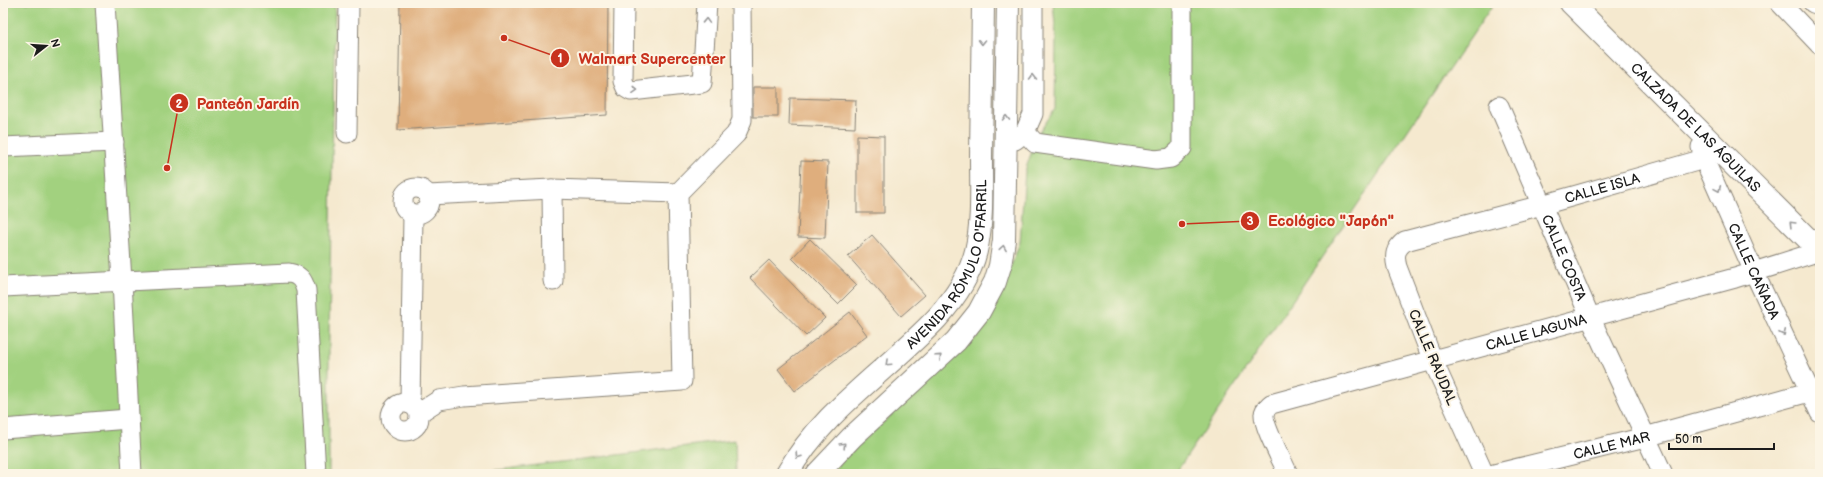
<svg xmlns="http://www.w3.org/2000/svg" width="1823" height="477" font-family="'Balsamiq Sans',sans-serif">
  <style>
    .green { fill: #a2d17f; stroke: #5f764e }
    .building { fill: #dfae7d }
    .lines { fill: none; stroke-linecap: round; stroke-linejoin: round }
    .minor-casing { stroke: #888276; stroke-width: 21 }
    .major-casing { stroke: #888276; stroke-width: 24 }
    .minor { stroke: #fff; stroke-width: 19 }
    .major { stroke: #fff; stroke-width: 22 }
    .oneway { stroke: #999 }
    .labels { text-anchor: middle; stroke-width: 4; stroke-linejoin: round; paint-order: stroke }
    .street-label { font-size: 14px; fill: #1c1c1c; stroke: #fcf5e5 }
    .leader { fill: none; stroke: #c8321e; stroke-width: 1.5 }
    .callout-dot { fill: #c8321e; stroke: #fcf5e5; stroke-width: 1.5 }
    .mark-label { font-size: 12px; text-anchor: middle; font-weight: bold; fill: #fff }
    .callout-label { font-size: 15px; text-anchor: middle; font-weight: bold; fill: #c8321e; stroke: #fcf5e5; stroke-width: 4; stroke-linejoin: round; paint-order: stroke }
  </style>
  <rect width="100%" height="100%" fill="#fcf5e5"/>
  <filter id="ink" filterUnits="userSpaceOnUse"><feTurbulence type="fractalNoise" baseFrequency=".025" numOctaves="2"/><feDisplacementMap in="SourceGraphic" scale="8" xChannelSelector="R" yChannelSelector="G"/><feConvolveMatrix kernelMatrix="1 2 1 2 8 2 1 2 1" color-interpolation-filters="sRGB"/></filter>
  <filter id="wash" filterUnits="userSpaceOnUse"><feTurbulence type="fractalNoise" baseFrequency=".012" numOctaves="4" result="noise"/><feDisplacementMap in="SourceGraphic" scale="16" xChannelSelector="R" yChannelSelector="G"/><feGaussianBlur stdDeviation="0.9" result="paint"/><feColorMatrix in="noise" values="0 0 0 0 0 0 0 0 0 0 0 0 0 0 0 0 0 1.4 0 .05"/><feComposite in="paint" operator="in"/></filter>
  <g filter="url(#wash)">
    <rect width="100%" height="100%" fill="#f5e9cf"/>
    <path class="green" d="M3,3h332l-6,331v140h-326z
      M1053,3h441l-319,471h-342l10,-15 133,-121 15,-26 17,-38 12,-32 5,-71 13,-37 17,-25 1,-73z
      M735,440l1,34h-270z"/>
    <g id="blocks">
      <path class="building" d="M400,3h208l-1,112 -209,15z
        M753,87h25v30h-25z
        M790,98l66,2 -1,28 -66,-3z
        M857,135l27,1v77h-27z
        M801,161l27,1 -3,76 -27,-1z
        M872,235l53,60 -24,21 -53,-60z
        M810,239l47,46 -19,19 -46,-46z
        M769,260l56,58 -19,18 -56,-58z
        M850,312l17,23 -72,56 -17,-22z"/>
    </g>
  </g>
  <g filter="url(#ink)">
    <use href="#blocks" fill-opacity="0" stroke="#888276" stroke-width="1"/>
    <g class="lines">
      <defs>
        <g id="minor">
          <path d="M105,3l17,278 10,193"/>
          <path d="M624,3l-1,78 3,7 5,3 71,-8 5,-80"/>
          <path d="M1780,3l40,42"/>
          <path d="M1813,3l7,2"/>
          <path id="s1" d="M1499,106l91,211 73,157"/>
          <path d="M1025,132l10,11 121,17 15,-2 11,-10v-145"/>
          <path d="M347,133l2,-130"/>
          <path d="M1015,140l10,-8 8,-18v-111"/>
          <path d="M3,147l111,-5"/>
          <path id="s2" d="M1701,147l3,12 50,113 66,141"/>
          <circle cx="416" cy="201" r="13"/>
          <path d="M552,189l1,92"/>
          <path d="M428,195l124,-6 126,4"/>
          <path d="M3,287l286,-14c11,2 14,7 17,17l10,184"/>
          <circle cx="405" cy="417" r="14"/>
          <path d="M410,404l3,-189"/>
          <path d="M419,413l20,-13 25,-4 218,-15 -4,-188 58,-59 6,-14 -1,-117"/>
          <path d="M3,429l125,-10"/>
          <path id="s3" d="M1288,474c-5,-12 -25,-48 -24,-60 0,-4 4,-7 7,-10l464,-126 85,-27"/>
          <path id="s4" d="M1484,474l-51,-113 -36,-94c-3,-12 -2,-18 8,-26l137,-36 162,-46"/>
          <path id="s5" d="M1494,474l151,-37 175,-48"/>
        </g>
        <g id="major">
          <path id="s6" d="M1571,3l249,248"/>
          <path id="s7" d="M787,474c36,-64 100,-103 150,-156 17,-19 33,-42 39,-67 7,-30 5,-63 5,-94 1,-51 1,-103 2,-154"/>
          <path d="M817,474l35,-37 104,-96 23,-29 16,-30 5,-16 4,-26 4,-237"/>
        </g>
      </defs>
      <use href="#minor" class="minor-casing"/>
      <use href="#major" class="major-casing"/>
      <use href="#minor" class="minor"/>
      <use href="#major" class="major"/>
    </g>
    <defs><path id="oneway-chevron" d="M-2-3.5L2.5 0L-2 3.5" fill="none" stroke-width="1.6" stroke-linecap="round" stroke-linejoin="round"/></defs>
    <g class="oneway">
      <use href="#oneway-chevron" transform="translate(706 21) rotate(-88)"/>
      <use href="#oneway-chevron" transform="translate(982 42) rotate(91)"/>
      <use href="#oneway-chevron" transform="translate(1033 77) rotate(-90)"/>
      <use href="#oneway-chevron" transform="translate(635 90) rotate(3)"/>
      <use href="#oneway-chevron" transform="translate(1006 118) rotate(-89)"/>
      <use href="#oneway-chevron" transform="translate(1718 189) rotate(66)"/>
      <use href="#oneway-chevron" transform="translate(1792 224) rotate(-135)"/>
      <use href="#oneway-chevron" transform="translate(1003 248) rotate(-81)"/>
      <use href="#oneway-chevron" transform="translate(1783 333) rotate(65)"/>
      <use href="#oneway-chevron" transform="translate(939 357) rotate(-42)"/>
      <use href="#oneway-chevron" transform="translate(888 363) rotate(137)"/>
      <use href="#oneway-chevron" transform="translate(843 445) rotate(-46)"/>
      <use href="#oneway-chevron" transform="translate(798 456) rotate(123)"/>
    </g>
  </g>
  <g class="labels">
    <g class="street-label">
      <text dy="5" stroke="none"><textPath href="#s6" startOffset="176">CALZADA DE LAS ÁGUILAS</textPath></text>
      <text dy="5" stroke="none"><textPath href="#s4" startOffset="458">CALLE ISLA</textPath></text>
      <text dy="5" stroke="none"><textPath href="#s1" startOffset="165">CALLE COSTA</textPath></text>
      <text dy="5" stroke="none"><textPath href="#s7" startOffset="272">AVENIDA RÓMULO O'FARRIL</textPath></text>
      <text dy="5" stroke="none"><textPath href="#s2" startOffset="135">CALLE CAÑADA</textPath></text>
      <text dy="5" stroke="none"><textPath href="#s3" startOffset="352">CALLE LAGUNA</textPath></text>
      <text transform="translate(1433 357) rotate(67)" y="5">CALLE RAUDAL</text>
      <text dy="5" stroke="none"><textPath href="#s5" startOffset="121">CALLE MAR</textPath></text>
    </g>
  </g>
  <path class="leader" d="M504 38L560 58M167 168L179 103M1182 224L1250 221"/>
  <g class="callout-dot">
    <circle cx="504" cy="38" r="4"/>
    <circle cx="167" cy="168" r="4"/>
    <circle cx="1182" cy="224" r="4"/>
    <circle cx="560" cy="58" r="10"/>
    <circle cx="179" cy="103" r="10"/>
    <circle cx="1250" cy="221" r="10"/>
  </g>
  <g class="mark-label">
    <text x="560" y="62">1</text>
    <text x="179" y="108">2</text>
    <text x="1250" y="225">3</text>
  </g>
  <g class="callout-label">
    <text x="652" y="64">Walmart Supercenter</text>
    <text x="248" y="109">Panteón Jardín</text>
    <text x="1331" y="226">Ecológico "Japón"</text>
  </g>
  <rect width="1823" height="477" fill="none" stroke="#fcf5e5" stroke-width="16"/>
  <g transform="translate(46 46) rotate(73)" stroke="#fcf5e5" stroke-width="3" paint-order="stroke">
  <path d="M0-3L7 15L0 10L-7 15Z" fill="#1c1c1c"/>
  <text y="-6" font-size="11" font-weight="bold" text-anchor="middle" fill="#1c1c1c">N</text>
  </g>
  <path d="M1669 443v6h105v-6" fill="none" stroke="#1c1c1c" stroke-width="2"/>
  <text x="1675" y="443" font-size="12" fill="#1c1c1c" stroke="#fcf5e5" stroke-width="3" paint-order="stroke">50 m</text>
</svg>
